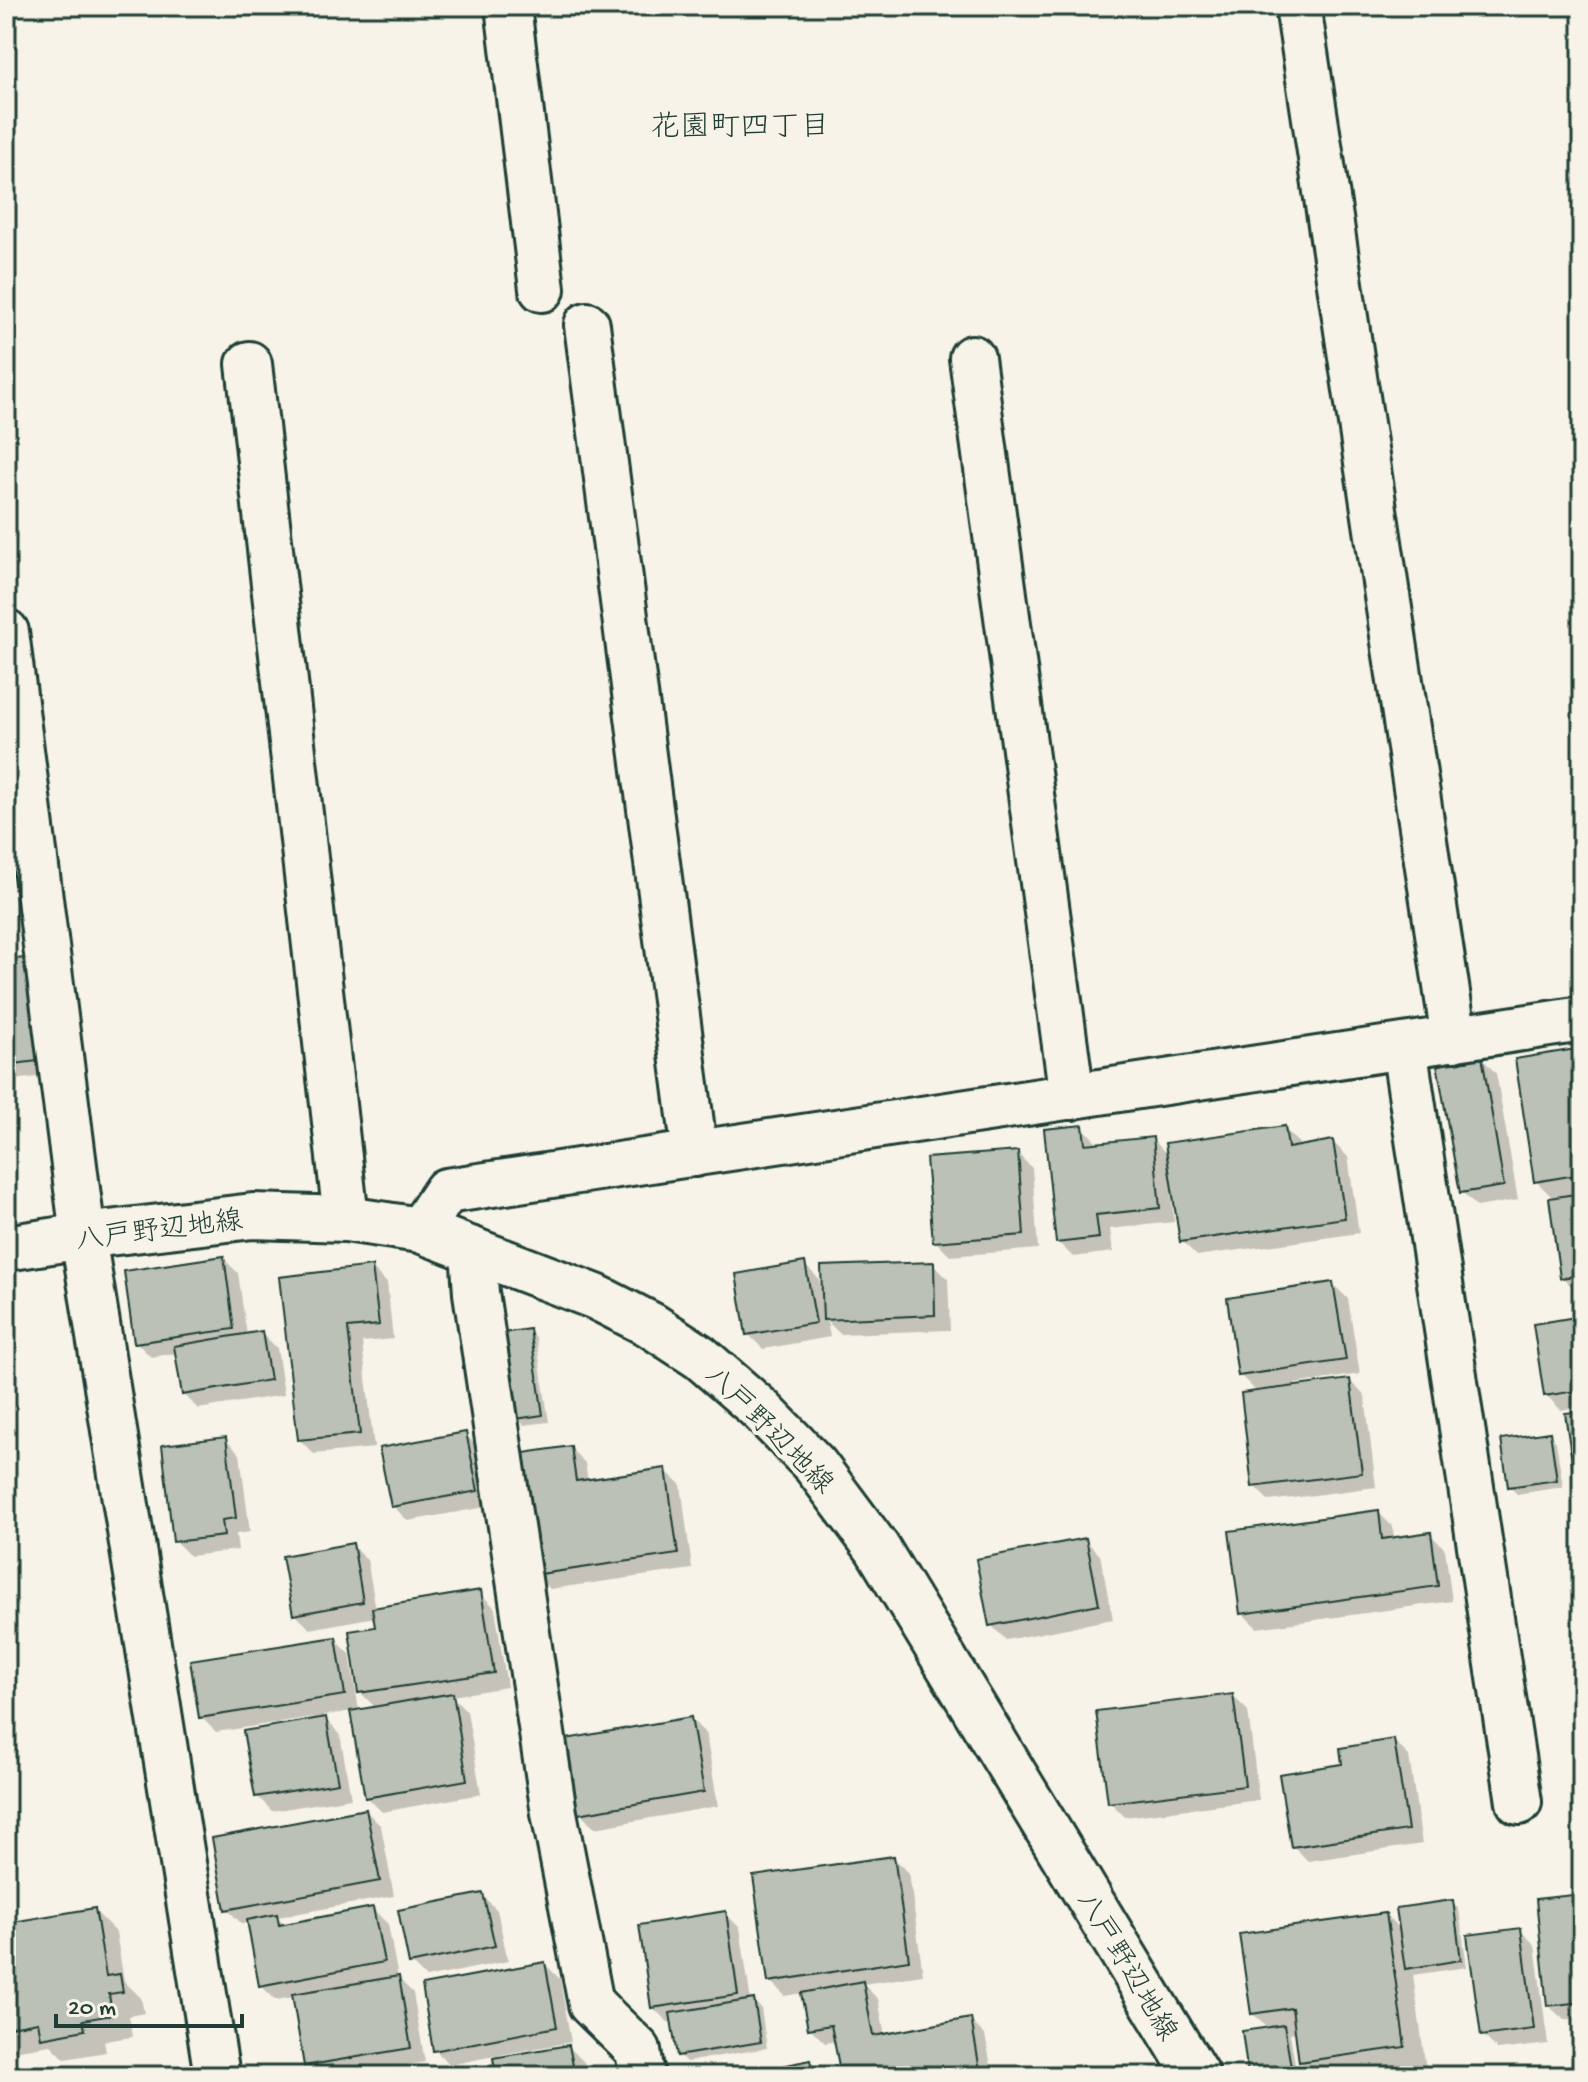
<svg xmlns="http://www.w3.org/2000/svg" width="1588" height="2082" font-family="'Gochi Hand','Klee One',sans-serif">
  <style>
    .shadow { fill: #0003 }
    .building { fill: #bbc1b6; stroke: #1f3d34; stroke-width: 2 }
    .lines { fill: none; stroke-linecap: round; stroke-linejoin: round }
    .minor-casing { stroke: #1f3d34; stroke-width: 50 }
    .primary-casing { stroke: #1f3d34; stroke-width: 50 }
    .minor { stroke: #f7f3e8; stroke-width: 44 }
    .primary { stroke: #f7f3e8; stroke-width: 44 }
    .labels { text-anchor: middle; stroke-width: 8; stroke-linejoin: round; paint-order: stroke }
    .street-label { font-size: 28px; fill: #1f3d34; stroke: #f7f3e8 }
    .neighbourhood-label { font-size: 30px; fill: #1f3d34; stroke: #f7f3e8 }
  </style>
  <rect width="100%" height="100%" fill="#f7f3e8"/>
  <filter id="ink" filterUnits="userSpaceOnUse"><feTurbulence type="fractalNoise" baseFrequency=".0125" numOctaves="2"/><feDisplacementMap in="SourceGraphic" scale="16" xChannelSelector="R" yChannelSelector="G"/><feConvolveMatrix kernelMatrix="1 2 1 2 8 2 1 2 1" color-interpolation-filters="sRGB"/></filter>
  <g filter="url(#ink)">
    <path class="shadow" d="M23,960l15,15 14,100 -46,6v-119z
      M1582,1050v242h-5l-15,-15 -8,-78 -18,-18z
      M1481,1058l15,15 22,127 -41,7 -15,-15z
      M1082,1127l15,15v3l55,-6 18,18 114,-29 15,15 1,5 33,-6 15,15 11,76 -162,23 -15,-15 -9,-60h-3l4,41 -64,7 3,23 -40,5 -15,-15z
      M1017,1153l15,15 6,81 -88,7 -15,-15z
      M223,1258l15,15 9,63 15,-3 15,15 7,47 -86,14 -14,-15 -7,-41 -26,4 -15,-15z
      M804,1264l15,15 2,10 112,-25 15,15 2,51 -110,4 -13,-13 3,16 -67,12 -15,-15z
      M372,1268l15,15 6,56 -31,3 12,106 -60,6 -15,-15z
      M1333,1284l15,15 12,75 -65,10v4l55,-7 15,15 11,91 -107,14 -15,-15 4,-93 -18,-18z
      M1582,1318v88l-21,4 -15,-15z
      M529,1331l7,7 13,84 -25,3 -7,-7z
      M465,1434l15,15 11,57 -83,15 -15,-15z
      M1549,1434l7,8 7,45 -46,7 -7,-7z
      M225,1439l15,15 10,78 -14,2 2,16 -48,6 -15,-15z
      M570,1448l15,15 3,19 78,-11 15,14 11,84 -142,20 -15,-15z
      M1378,1512l15,15 1,12 36,-5 15,15 7,52 -195,27 -15,-15z
      M1085,1540l15,15 13,64 -107,21 -15,-15z
      M352,1545l15,15 9,49 104,-16 15,15 12,79 -55,9 15,15 14,83 -99,18 -15,-15 -15,-86 -30,5 18,18 11,64 -79,13 -15,-15 56,-75v-4l-97,15 -15,-15 134,-78 15,15 9,57 17,-3 -16,-16 17,-63 -2,-12 -65,12 -15,-15z
      M1233,1696l15,15 11,89 -134,17 -15,-15z
      M691,1719l15,15 12,72 -123,22 -15,-15z
      M1394,1741l15,15 13,88 -114,17 -15,-15 52,-81z
      M366,1811l15,15 13,70 -116,21 8,9 87,-17 15,15 10,54 15,15 12,69 -82,14h-26l-11,-11 -12,-68 -18,3 -15,-14 -12,-64 -7,2 -15,-15z
      M894,1858l15,15 14,102 -60,9 15,15 7,37 85,-16 15,15 8,41h-150l-7,-35 -11,2 -15,-15 -7,-35 -18,3 -15,-15z
      M482,1895l15,15 11,51 -82,17 -15,-15z
      M1582,1896v122l-18,2 -15,-14z
      M1452,1902l7,7 8,58 -54,8 13,94 -52,7h-59l-14,-14 -4,-30 -7,1 7,43h-47l18,-47 -16,-16 134,-98 15,15z
      M94,1910l22,22 8,49 17,17 3,15 -15,3 4,21 -29,4 2,11 -41,7 -14,-14 -45,7v-127z
      M725,1913l15,15 11,74 2,-1 8,7 6,40 -81,14 -7,-7 -6,-33h-5l-15,-14z
      M1520,1930l15,15 13,99 -50,6 -15,-15z
      M545,1964l15,15 11,63 -72,13 1,4 69,-12 15,15 2,14h-88l-4,-20 -44,9 -15,-15z
      M810,2062l14,14h-79z"/>
    <path class="building" d="M24,958l14,103 -32,4v-105z
      M1582,1048v126l-48,8 -19,-123z
      M1482,1056l22,130 -44,7 -23,-129z
      M1083,1125l2,19 68,-7 7,71 -64,7 3,23 -43,5 -12,-114z
      M1285,1126l3,22 45,-8 12,78 -165,24 -15,-99z
      M1018,1151l6,84 -91,7 -7,-84z
      M1582,1193v82l-22,3 -11,-80z
      M224,1256l10,73 -100,14 -10,-72z
      M805,1262l11,61 -70,12 -10,-61z
      M934,1262l1,53 -112,5 -2,-54z
      M372,1266l7,59 -31,3 12,106 -62,6 -19,-163z
      M1333,1282l13,78 -108,16 -11,-78z
      M1582,1316v74l-38,6 -11,-72z
      M530,1329l13,86 -28,4 -13,-86z
      M262,1331l8,49 -88,15 -8,-49z
      M1350,1379l12,94 -110,14 -11,-94z
      M1582,1411v78l-6,1 -11,-77z
      M466,1432l12,59 -87,16 -12,-59z
      M1550,1432l7,48 -49,7 -7,-48z
      M226,1437l10,81 -14,2 2,16 -51,6 -11,-97z
      M571,1446l5,35 90,-13 12,86 -145,21 -16,-121z
      M1379,1510l3,29 49,-7 7,54 -198,28 -11,-83z
      M1086,1538l13,66 -110,22 -13,-67z
      M353,1543l10,59 -70,13 -11,-59z
      M481,1590l13,83 -136,20 -9,-62 26,-4 -3,-19z
      M336,1637l9,58 -146,23 -9,-58z
      M453,1693l14,87 -102,18 -15,-87z
      M1233,1694l12,92 -137,17 -12,-92z
      M326,1717l12,66 -83,14 -12,-66z
      M691,1717l13,75 -126,22 -12,-75z
      M1394,1739l14,91 -117,17 -12,-73 63,-10 -2,-16z
      M366,1809l14,72 -155,29 -13,-72z
      M894,1856l15,104 -141,22 -15,-106z
      M483,1893l12,53 -86,18 -11,-54z
      M1582,1894v108l-35,4 -11,-107z
      M1453,1900l8,60 -56,9 -9,-61z
      M373,1907l11,55 -125,24 -12,-66 30,-6 2,11z
      M95,1908l11,68 14,-2 3,18 -14,2 3,21 -29,5 2,10 -44,8 -3,-16 -32,6v-105z
      M726,1911l12,84 -87,13 -12,-83z
      M1386,1913l19,134 -106,15 -7,-54 -41,6 -12,-80z
      M1521,1928l13,101 -53,7 -14,-101z
      M545,1962l12,65 -124,24 -11,-66z
      M399,1976l12,72 -107,18 -12,-72z
      M863,1981l10,55 98,-18 10,58h-140l-10,-51 -23,4 -7,-36z
      M754,1999l7,43 -84,14 -7,-43z
      M1284,2025l8,48 -21,3h-23l-6,-45z
      M569,2045l6,31h-79l-3,-18z
      M810,2060l4,16h-78z"/>
    <g class="lines">
      <defs>
        <path id="minor" d="M508,6l34,283
          M1298,6l156,1033
          M587,325l108,829
          M972,358l100,739
          M249,364l97,855
          M6,632l77,604 134,840
          M1404,1047l115,755
          M420,1230l26,-39 1136,-172
          M473,1250l3,43 78,520 37,191 47,46 4,26"/>
        <path id="primary" d="M6,1248l77,-12 170,-20 93,3 74,11 176,67 55,28 49,32 61,53 54,55 62,83 320,528"/>
      </defs>
      <use href="#minor" class="minor-casing"/>
      <use href="#primary" class="primary-casing"/>
      <use href="#minor" class="minor"/>
      <use href="#primary" class="primary"/>
    </g>
  </g>
  <g class="labels">
    <g class="street-label">
      <text transform="translate(159 1228) rotate(-7)" y="10">八戸野辺地線</text>
      <text transform="translate(771 1428) rotate(45)" y="10">八戸野辺地線</text>
      <text transform="translate(1129 1965) rotate(59)" y="10">八戸野辺地線</text>
    </g>
    <g class="neighbourhood-label">
      <text x="740" y="135">花園町四丁目</text>
    </g>
  </g>
  <rect width="1588" height="2082" fill="none" stroke="#f7f3e8" stroke-width="32"/>
  <rect x="16" y="16" width="1556" height="2050" fill="none" stroke="#1f3d34" stroke-width="3" filter="url(#ink)"/>
  <path d="M56 2014v12h186v-12" fill="none" stroke="#1f3d34" stroke-width="4"/>
  <text x="68" y="2014" font-size="24" fill="#1f3d34" stroke="#f7f3e8" stroke-width="6" paint-order="stroke">20 m</text>
</svg>
